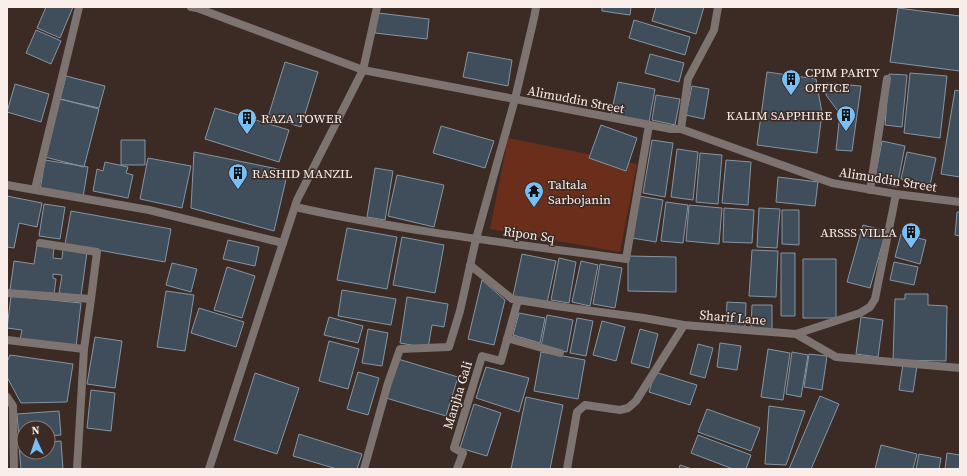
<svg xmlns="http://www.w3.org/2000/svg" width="967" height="476" font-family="'Source Serif 4',serif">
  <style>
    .green { fill: #6a2e1a }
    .building { fill: #3f4e5a; stroke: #8495a3 }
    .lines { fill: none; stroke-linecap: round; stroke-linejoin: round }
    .service { stroke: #7d7370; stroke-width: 8 }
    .minor { stroke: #7d7370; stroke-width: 8 }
    .tertiary { stroke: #7d7370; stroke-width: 8 }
    .labels { text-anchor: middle; stroke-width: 3; stroke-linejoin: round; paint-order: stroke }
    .poi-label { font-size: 13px; fill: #f9ede9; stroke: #3c2b25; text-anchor: start }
    .street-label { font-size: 13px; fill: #f9ede9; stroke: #3c2b25 }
  </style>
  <rect width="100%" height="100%" fill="#3c2b25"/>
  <path class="green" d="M508,138l129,26 -17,88 -130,-23z"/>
  <path class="building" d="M46,7h27l-13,31 -23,-10z
    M602,7h29l-1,8 -28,-4z
    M656,7h48l-8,27 -44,-13z
    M898,8l62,8v55l-70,-9z
    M378,13l51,6 -2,20 -52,-6z
    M634,20l56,17 -5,18 -56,-17z
    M36,30l25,11 -10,23 -25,-11z
    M468,52l44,8 -4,26 -45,-9z
    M650,54l34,9 -5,19 -34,-9z
    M285,62l33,10 -17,55 -33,-10z
    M767,72l49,7 6,34 -5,40 -60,-8z
    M910,73l37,3 -7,62 -36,-5z
    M889,74l18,1 -5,52 -17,-2z
    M66,76l39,10 -6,22 -39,-9z
    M618,82l37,7 -6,33 -38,-8z
    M826,83l35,3 -9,65 -16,-1 4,-36 -14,-19z
    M15,84l34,10 -8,28 -34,-10z
    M692,86l17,3 -5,30 -18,-4z
    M955,90l5,1v86l-19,-3z
    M656,95l24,4 -5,26 -23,-5z
    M60,99l39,10 -15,58 -39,-10z
    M215,108l74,22 -10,32 -74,-23z
    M601,125l36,13 -11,33 -37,-13z
    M441,126l53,15 -9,27 -52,-15z
    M121,140h24v25h-24z
    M652,140l21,3 -8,54 -22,-4z
    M882,141l23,5 -8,41 -23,-5z
    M677,149l21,3 -5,48 -22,-3z
    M194,152l94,19 -14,60 -83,-23z
    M907,152l29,6 -6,27 -29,-6z
    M700,153l22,2 -4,49 -22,-2z
    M148,158l43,8 -9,42 -42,-9z
    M45,160l43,7 -5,30 -43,-7z
    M726,160l25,2 -3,43 -26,-2z
    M105,162l23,5 -2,6 7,2 -5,23 -35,-7 4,-22 6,2z
    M375,168l18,3 -8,49 -18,-3z
    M397,175l47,10 -10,42 -46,-11z
    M778,177l40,5 -3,24 -39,-4z
    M7,196l35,7 -5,24 -18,-4 -5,25 -7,-1z
    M639,196l24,4 -7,42 -24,-4z
    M666,202l22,3 -5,38 -22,-2z
    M44,204l21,3 -5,32 -21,-3z
    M689,205l33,3 -3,36 -33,-3z
    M724,208l30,2 -2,33 -29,-1z
    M759,208l21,1 -3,39 -20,-1z
    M782,210h17v35l-17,-1z
    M71,211l100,18 -6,33 -100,-18z
    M957,212h3v24l-5,-1z
    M863,225l23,6 -16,57 -23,-6z
    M347,228l50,9 -10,52 -50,-9z
    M901,234l25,6 -6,24 -25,-7z
    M402,237l42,8 -9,48 -42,-8z
    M228,240l31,7 -4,19 -32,-7z
    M37,245l17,2 -1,11 9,1 1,-11 24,4 -6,44 -22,-3 3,-18 -9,-1v4l3,1 -2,15 -44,-4 4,-29 20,3z
    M752,250l26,1 -2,46 -27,-1z
    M781,253h14v63h-14z
    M522,254l34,7 -9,42 -34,-7z
    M628,256l48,1v35l-48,-1z
    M559,258l17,4 -7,41 -18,-3z
    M803,259h33v59h-33z
    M581,261l17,4 -8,41 -18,-4z
    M894,262l24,5 -4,18 -24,-5z
    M172,263l25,6 -6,23 -25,-7z
    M600,264l22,4 -7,40 -22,-4z
    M227,267l28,9 -13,42 -28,-8z
    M482,280l23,20 -11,45 -26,-6z
    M342,290l54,9 -5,26 -53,-9z
    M166,291l28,4 -9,56 -28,-4z
    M905,294h23v11l19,1 -1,55 -53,-1 2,-61h10z
    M11,296l70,7 -5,44 -56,-7 2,-10 -15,-2z
    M407,297l41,7 -4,23 -12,-2 -4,23 -28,-5z
    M727,302l19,1 -1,24 -19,-1z
    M752,305h20v24h-21z
    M199,308l45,14 -8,25 -45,-14z
    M519,313l26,5 -5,25 -27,-8z
    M547,315l26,5 -6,32 -26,-5z
    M329,317l34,9 -5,17 -34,-8z
    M861,317l22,3 -5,37 -22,-3z
    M577,318l16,3 -7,35 -16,-3z
    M602,321l23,6 -9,34 -23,-6z
    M368,329l20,4 -6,33 -20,-3z
    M640,329l18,5 -9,34 -18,-5z
    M95,337l27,4 -7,47 -28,-4z
    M329,341l30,8 -11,40 -29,-8z
    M720,343l21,3 -4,24 -20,-3z
    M698,344l15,4 -8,30 -15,-4z
    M768,349l22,4 -7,47 -22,-3z
    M541,352l44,8 -7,39 -44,-8z
    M792,352l16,3 -7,42 -15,-3z
    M809,354l18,2 -5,34 -18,-3z
    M10,355l63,9 -6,38 -46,1 -14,-26v-15z
    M398,359l60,18 -12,39 -60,-18z
    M903,364l14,2 -4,26 -14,-2z
    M486,367l43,11 -10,34 -43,-14z
    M358,372l21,6 -11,37 -21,-6z
    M655,372l42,13 -7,20 -41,-13z
    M255,373l44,15 -22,66 -43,-14z
    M91,390l24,3 -4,38 -24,-3z
    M820,396l19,8 -28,65h-22z
    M526,397l37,8 -13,64h-39z
    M474,404l27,9 -14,43 -27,-8z
    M769,406l36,5 -19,54 -21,-1z
    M707,409l53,19 -9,23 -53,-19z
    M59,411l2,24 -13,1v-8h-24v10h-5l-2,-24z
    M299,434l63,20 -5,15h-20l-44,-13z
    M698,435l53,20 -5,14h-13l-42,-16z
    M61,441l2,28h-42l-2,-24 5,-1v8h24v-10z
    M881,445l36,9 -4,15h-38z
    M947,453l13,2v14h-15z
    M919,454l22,4 -2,11h-23z
    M680,465l12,4h-13z"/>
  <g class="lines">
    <path class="service" d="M515,99l19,-81 2,-11
      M681,129l7,-50 26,-49 4,-23
      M870,190l17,-111
      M796,334l40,23 124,11
      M77,469l7,-120 7,-50"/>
    <path class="minor" d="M191,7l6,1 166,62 308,59h10l151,54 64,11 64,8
      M7,185l142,25 134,33
      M35,189l44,-182
      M295,207c109,24 220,37 331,52l23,-134
      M470,265l42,34 44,7 88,12 40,7
      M7,293l84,6 6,-47 -57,-9
      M507,338l53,15
      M7,340l77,9
      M7,397l6,9 1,63
      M364,469l24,-86 12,-34 49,-2 11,-36 16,-72 39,-140
      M457,469l6,-16 -9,-5 28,-92 19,5 17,-61
      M567,469l10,-57 8,-7 35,5 8,-2 8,-7 48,-76 112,9 64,-21 10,-6 5,-8 21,-105"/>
    <path class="tertiary" d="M209,469l88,-269 66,-130 14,-63"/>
  </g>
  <defs>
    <symbol id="building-pin" viewBox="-11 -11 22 30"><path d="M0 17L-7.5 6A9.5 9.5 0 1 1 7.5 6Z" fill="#76c0f7" stroke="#3c2b25"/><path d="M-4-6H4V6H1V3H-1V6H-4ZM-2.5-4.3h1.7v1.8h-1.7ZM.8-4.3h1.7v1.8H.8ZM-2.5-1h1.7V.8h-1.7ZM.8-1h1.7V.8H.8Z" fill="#111"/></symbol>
    <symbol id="temple-pin" viewBox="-11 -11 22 30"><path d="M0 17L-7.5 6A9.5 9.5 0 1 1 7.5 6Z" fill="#76c0f7" stroke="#3c2b25"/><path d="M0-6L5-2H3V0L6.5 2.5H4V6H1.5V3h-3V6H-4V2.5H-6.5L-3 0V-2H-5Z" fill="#111"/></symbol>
  </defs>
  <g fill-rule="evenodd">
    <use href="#building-pin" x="780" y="68" width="22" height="30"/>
    <use href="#building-pin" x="835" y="104" width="22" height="30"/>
    <use href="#building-pin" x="236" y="107" width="22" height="30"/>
    <use href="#building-pin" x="227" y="162" width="22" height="30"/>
    <use href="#temple-pin" x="523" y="180" width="22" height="30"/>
    <use href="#building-pin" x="900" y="221" width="22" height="30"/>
  </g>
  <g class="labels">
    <g class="poi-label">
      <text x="805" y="77">CPIM PARTY<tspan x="805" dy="15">OFFICE</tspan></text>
      <text x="832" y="120" text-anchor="end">KALIM SAPPHIRE</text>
      <text x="261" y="123">RAZA TOWER</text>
      <text x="252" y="178">RASHID MANZIL</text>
      <text x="548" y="189">Taltala<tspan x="548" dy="15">Sarbojanin</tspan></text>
      <text x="897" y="237" text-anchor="end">ARSSS VILLA</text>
    </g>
    <g class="street-label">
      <text transform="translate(576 99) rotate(11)" y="5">Alimuddin Street</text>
      <text transform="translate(888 179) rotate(9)" y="5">Alimuddin Street</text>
      <text transform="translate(529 234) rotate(8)" y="5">Ripon Sq</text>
      <text transform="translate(733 317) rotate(5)" y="5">Sharif Lane</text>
      <text transform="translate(457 395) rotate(-73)" y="5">Manjha Gali</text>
    </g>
  </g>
  <rect width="967" height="476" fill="none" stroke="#f9ede9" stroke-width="16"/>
  <g transform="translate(36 440) rotate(357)"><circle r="19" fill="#3c2b25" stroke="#887973"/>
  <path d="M0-3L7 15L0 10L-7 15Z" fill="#76c0f7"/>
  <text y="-6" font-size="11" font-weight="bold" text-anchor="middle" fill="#f9ede9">N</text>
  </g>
</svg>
